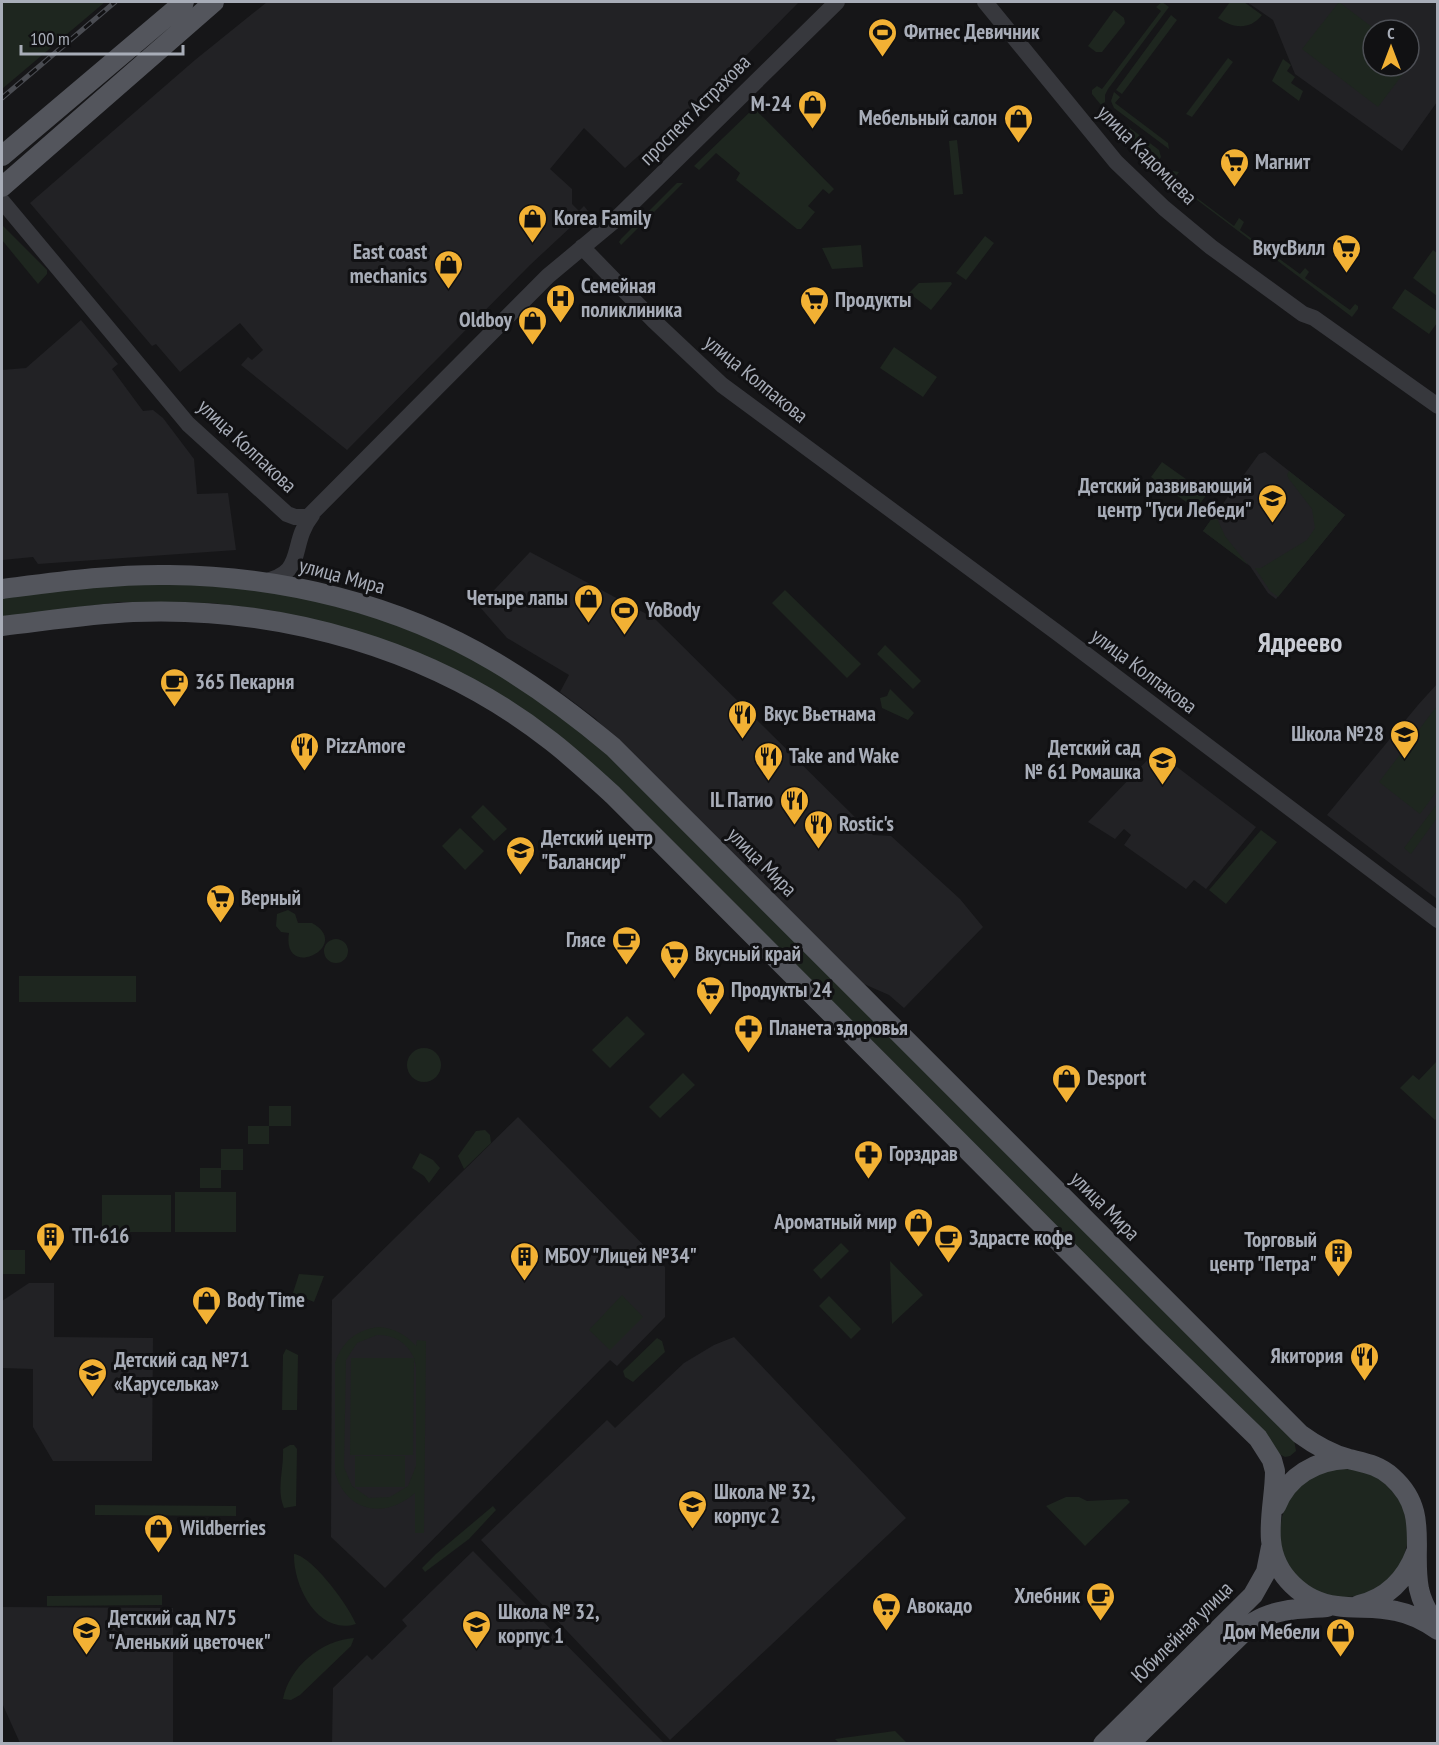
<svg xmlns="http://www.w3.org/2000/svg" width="1439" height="1745" font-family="'PT Sans Narrow',sans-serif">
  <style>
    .built { fill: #222225; fill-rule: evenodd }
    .green { fill: #1e261f; fill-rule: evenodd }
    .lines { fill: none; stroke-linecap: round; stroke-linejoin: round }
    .minor { stroke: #37383d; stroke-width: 16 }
    .major { stroke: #53555c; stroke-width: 20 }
    .rail-casing { stroke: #4a4c52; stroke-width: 5 }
    .rail { stroke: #111113; stroke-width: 3; stroke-dasharray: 9; stroke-linecap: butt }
    .labels { text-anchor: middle; stroke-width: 6; stroke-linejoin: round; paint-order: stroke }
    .poi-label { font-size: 21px; font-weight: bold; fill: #a8adb8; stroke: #111113; text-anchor: start }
    .street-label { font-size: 21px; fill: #a8adb8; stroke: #111113 }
    .district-label { font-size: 27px; font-weight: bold; fill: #c9ccd4; stroke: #111113 }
  </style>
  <rect width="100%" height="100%" fill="#161618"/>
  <path class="built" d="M267,2h532l-77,78 -97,88 -41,-40 -34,41 22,20v15l7,7 5,-5 4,5 -58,54 -183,185 -106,-85 7,-8 4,3 11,-10 -23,-27 -60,49 -24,-28 -4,2 -122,-143 165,-143z
    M1247,2h190v100l-35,49 -107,-77 -22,-54zM1373,30h36v36h-36z
    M81,320l37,44 -6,5 31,42 10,-1 10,8 31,41 3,35 31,-1 8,57 -198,14 -5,-7 -31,3v-190l24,-2z
    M1265,452l80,63 -69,84 -8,-6 -18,-27 -47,-35 56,-77z
    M530,552l124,66 219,217 18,1 69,63 23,28 -79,81 -15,-13 -25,-11 -154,-152 -76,-72 -38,-41 -36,-27 9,-17 -62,-37 -28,-32z
    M1437,684v215l-110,-84 91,-110z
    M1156,751l100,76 -50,62 -12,-9 -8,9 -62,-44 7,-10 -7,-6 -9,10 -27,-17z
    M518,1117l147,150v50l-48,49 -7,-6 -225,228 -54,-51 1,-237z
    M29,1283h25v54l99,1 -1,123h-99l-20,-34v-58l-31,-1v-67z
    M734,1337l172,181 -236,222 -189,-200 126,-120 8,8 69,-65 30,-18z
    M473,1551l191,192h-332l1,-55 34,-33 5,5 35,-34 -5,-6z
    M2,1607l171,1v135h-153l-18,-40z"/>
  <path class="green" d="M2,2h103l-103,87z
    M1162,2l7,5 -61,82 -3,6v7l-4,3 -9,-11v-4l5,-4 5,3 59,-78 -5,-4z
    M1230,2h14l18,13c-13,16 -29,13 -44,3z
    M1339,2l37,28h-3v36h36l-31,41 -76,-58z
    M1114,10l10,8 1,5 -23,29h-6l-8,-6z
    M1171,15l6,5 -55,74 -6,-4z
    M1228,58l5,4 -41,55 -6,-3z
    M1283,59l8,6 -4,6 8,6 -4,6 12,8 -4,10 -27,-20z
    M1114,92l6,5 -5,6 53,40 1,6 -55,-41 -3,-7z
    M1106,106l7,9 46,35 2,7 -6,8 -52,-57z
    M754,108l80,81 -5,5 -6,-5 -15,17 7,6 -14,17h-4l-61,-49 4,-7 -24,-20 -17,17 -5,-4z
    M957,140l6,54 -9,1 -5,-54z
    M1173,171l6,1 -6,8 61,46 5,-8 5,4 -4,8 60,44 5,-6 4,4 -4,6 45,32 5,-6 3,2v3l-6,8 -184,-139z
    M677,183h6l-62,62 -2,-3 2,-3z
    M2,225l45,45v4l-9,10 -36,-44z
    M985,236l9,7 -28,37 -10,-7z
    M861,245l2,22 -31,2 -10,-21z
    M1433,250l4,3v43l-24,-18z
    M951,282l1,2 -21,26 -22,-17 10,-10z
    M1405,289l32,22v12l-8,11 -37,-26z
    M894,347l43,30 -14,20 -43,-29z
    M1162,462l45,32 -11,15 -45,-32z
    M1289,471l56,44 -67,82 -8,-6 -15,-23h6l46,-28 8,-12 -3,-19 -23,-30 -2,-4z
    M1215,514l10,22 23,29 -45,-34z
    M197,583l100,12 89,26 47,19 74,37 38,26 57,46 692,691 2,11 -6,5 -5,1 -4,-2 -15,-13 -697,-697 -223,-116 -71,-18 -63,-8 -92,-1 -118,15v-19l100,-14z
    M785,590l76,74 -14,14 -75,-75z
    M885,645l36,36 -8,8 -36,-35z
    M890,689l24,24 -6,7 -26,-12 -2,-10 7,-2z
    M1437,706v85l-17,23 -41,-32z
    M1437,804v14l-26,36 -7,-6z
    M483,805l24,24 -13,12 -23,-24z
    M460,828l24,23 -19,19 -23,-24z
    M1261,830l16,12 -51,62 -17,-14z
    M288,910l7,4 3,9h14c42,23 -31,59 -23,10l-8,-1 -5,-6 1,-12z
    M324 951a12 12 0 1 1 24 0a12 12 0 1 1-24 0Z
    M19,976h117v26h-117z
    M627,1016l18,18 -35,34 -18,-18z
    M407 1065a17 17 0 1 1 34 0a17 17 0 1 1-34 0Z
    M1437,1061l1,57 -3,2 -35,-32 13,-13 6,5z
    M683,1073l12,12 -35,33 -11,-11z
    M269,1106h22v20h-22v18h-21v-18h21z
    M485,1130l5,5 1,8 -27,26 -6,-13 18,-25z
    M221,1149h22v21h-22v18h-21v-20h21z
    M420,1153l13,7 7,8 -11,15 -5,-7 -12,-8z
    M175,1192h61v40h-61z
    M102,1195h69v37h-69z
    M841,1243l8,8 -28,28 -8,-9z
    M2,1250h23v24h-23z
    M890,1261l33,34 -31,29z
    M299,1274l25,2 -10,26 -21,-9z
    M622,1295l21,22 -33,33 -21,-20z
    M829,1296l32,33 -10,10 -32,-33z
    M378,1327c16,1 27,7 38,19l1,-6 9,1 -2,192h-9v-40c-29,26 -68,20 -80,-20v-110c7,-21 21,-33 43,-36zM377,1335c17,0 30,7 37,23h-63l-1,97h63l1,-97 2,9v99l-8,20 -18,11 -21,1 -17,-12 -8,-19 2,-107 11,-17z
    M657,1338l5,3 3,11 -32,30 -8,-5 -2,-6z
    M286,1349l12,6 -1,55h-15l1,-55z
    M290,1445h4l3,4 -1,57 -12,2c-8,-19 0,-39 -1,-59z
    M355,1456h50v31h-50z
    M1280 1533a64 64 0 1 1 128 0a64 64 0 1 1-128 0Z
    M1066,1497h13l8,4 40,-2 3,3 -45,44 -39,-40z
    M95,1505l141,1v10l-141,-1z
    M493,1506l3,4 -27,29 -44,33 -3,-4 14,-14z
    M294,1554c18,2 55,52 62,70 -38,12 -63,-38 -62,-70z
    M162,1595v10l-115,1v-10z
    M354,1638l-3,8 -51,49 -9,5 -8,-1c6,-31 38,-59 71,-61z
    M895,1731l12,12h-68l-4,-4z"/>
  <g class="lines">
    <path class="minor" d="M985,2l131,160 48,46 47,39 92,67 11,4 124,88
      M2,201l186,223 99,90 8,3h13l240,-241 66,-55 223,-219
      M582,247l72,74 68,64 337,249 379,286
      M261,582c47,-8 27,-37 51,-67"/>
    <path class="major" d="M2,156l182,-154
      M2,187l212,-185
      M2,589c55,-7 111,-15 167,-14 112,1 229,29 326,87 42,25 81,54 118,85l687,687c15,11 31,20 49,25 16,4 30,6 43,18 38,34 19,70 27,112 3,14 10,26 19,38
      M2,626c43,-5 87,-12 131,-14 148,-6 301,37 418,129 22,17 42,36 62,54l539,540 106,103 14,22 3,11c0,23 -6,46 -4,69 3,35 32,62 66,66 20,3 39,0 59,5 15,3 29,10 42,19
      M1276,1506c12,-30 40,-46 71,-47
      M1359,1605c29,-7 47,-26 57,-53
      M1103,1744l150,-149 13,-23 5,-25
      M1129,1744l125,-122c23,-14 48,-13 73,-15"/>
    <defs>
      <path id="rail" d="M2,98l113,-96"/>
    </defs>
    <use href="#rail" class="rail-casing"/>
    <use href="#rail" class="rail"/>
  </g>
  <defs>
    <symbol id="stadium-pin" viewBox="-11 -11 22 30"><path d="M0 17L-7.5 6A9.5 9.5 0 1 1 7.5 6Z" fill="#f2b134" stroke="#111113"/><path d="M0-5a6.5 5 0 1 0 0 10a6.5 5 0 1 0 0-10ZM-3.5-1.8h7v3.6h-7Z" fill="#111"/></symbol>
    <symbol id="shop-pin" viewBox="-11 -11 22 30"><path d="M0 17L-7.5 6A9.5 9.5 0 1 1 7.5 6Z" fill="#f2b134" stroke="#111113"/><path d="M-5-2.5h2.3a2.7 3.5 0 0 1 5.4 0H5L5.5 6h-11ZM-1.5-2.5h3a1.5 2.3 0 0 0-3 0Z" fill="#111"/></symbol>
    <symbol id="supermarket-pin" viewBox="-11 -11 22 30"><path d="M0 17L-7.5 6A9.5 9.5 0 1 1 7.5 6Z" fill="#f2b134" stroke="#111113"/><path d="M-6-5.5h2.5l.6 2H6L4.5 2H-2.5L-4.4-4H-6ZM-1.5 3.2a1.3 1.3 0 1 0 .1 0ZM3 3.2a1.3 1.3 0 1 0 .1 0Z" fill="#111"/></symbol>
    <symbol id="hospital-pin" viewBox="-11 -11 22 30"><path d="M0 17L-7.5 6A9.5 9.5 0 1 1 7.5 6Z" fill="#f2b134" stroke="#111113"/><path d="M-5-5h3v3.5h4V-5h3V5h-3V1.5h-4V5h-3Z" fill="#111"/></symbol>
    <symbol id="school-pin" viewBox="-11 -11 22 30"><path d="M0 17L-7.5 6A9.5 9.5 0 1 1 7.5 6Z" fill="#f2b134" stroke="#111113"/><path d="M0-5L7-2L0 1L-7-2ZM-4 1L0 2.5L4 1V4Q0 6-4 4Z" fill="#111"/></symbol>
    <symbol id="cafe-pin" viewBox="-11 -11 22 30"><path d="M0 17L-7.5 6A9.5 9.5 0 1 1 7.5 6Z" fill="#f2b134" stroke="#111113"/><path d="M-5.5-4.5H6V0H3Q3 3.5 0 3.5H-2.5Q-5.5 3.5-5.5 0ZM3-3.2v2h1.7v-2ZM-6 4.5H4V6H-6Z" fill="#111"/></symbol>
    <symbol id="restaurant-pin" viewBox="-11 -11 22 30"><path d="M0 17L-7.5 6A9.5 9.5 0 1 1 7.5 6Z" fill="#f2b134" stroke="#111113"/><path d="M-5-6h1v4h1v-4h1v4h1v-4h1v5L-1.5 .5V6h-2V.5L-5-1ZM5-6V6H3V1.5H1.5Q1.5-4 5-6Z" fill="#111"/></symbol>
    <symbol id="pharmacy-pin" viewBox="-11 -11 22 30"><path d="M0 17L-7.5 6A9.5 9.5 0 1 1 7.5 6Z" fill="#f2b134" stroke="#111113"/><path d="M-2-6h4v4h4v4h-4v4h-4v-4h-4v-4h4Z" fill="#111"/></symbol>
    <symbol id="building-pin" viewBox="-11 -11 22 30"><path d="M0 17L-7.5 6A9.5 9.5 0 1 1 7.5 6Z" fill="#f2b134" stroke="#111113"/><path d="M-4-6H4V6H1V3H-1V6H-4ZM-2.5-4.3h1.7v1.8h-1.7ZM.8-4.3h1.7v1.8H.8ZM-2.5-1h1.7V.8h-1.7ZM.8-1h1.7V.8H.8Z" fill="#111"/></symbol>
  </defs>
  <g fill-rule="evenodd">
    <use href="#stadium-pin" x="866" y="16" width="33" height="45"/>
    <use href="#shop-pin" x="796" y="88" width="33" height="45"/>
    <use href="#shop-pin" x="1002" y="102" width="33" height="45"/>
    <use href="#supermarket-pin" x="1218" y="146" width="33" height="45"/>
    <use href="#shop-pin" x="516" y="202" width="33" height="45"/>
    <use href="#supermarket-pin" x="1330" y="232" width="33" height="45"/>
    <use href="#shop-pin" x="432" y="248" width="33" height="45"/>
    <use href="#hospital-pin" x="544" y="282" width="33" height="45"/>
    <use href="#supermarket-pin" x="798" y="284" width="33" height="45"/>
    <use href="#shop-pin" x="516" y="304" width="33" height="45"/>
    <use href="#school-pin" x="1256" y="482" width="33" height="45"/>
    <use href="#shop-pin" x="572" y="582" width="33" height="45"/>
    <use href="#stadium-pin" x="608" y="594" width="33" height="45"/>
    <use href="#cafe-pin" x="158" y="666" width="33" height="45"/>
    <use href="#restaurant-pin" x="726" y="698" width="33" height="45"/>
    <use href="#school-pin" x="1388" y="718" width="33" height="45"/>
    <use href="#restaurant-pin" x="288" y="730" width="33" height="45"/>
    <use href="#restaurant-pin" x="752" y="740" width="33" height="45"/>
    <use href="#school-pin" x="1146" y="744" width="33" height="45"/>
    <use href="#restaurant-pin" x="778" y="784" width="33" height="45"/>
    <use href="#restaurant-pin" x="802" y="808" width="33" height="45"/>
    <use href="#school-pin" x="504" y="834" width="33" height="45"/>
    <use href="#supermarket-pin" x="204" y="882" width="33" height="45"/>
    <use href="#cafe-pin" x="610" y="924" width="33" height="45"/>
    <use href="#supermarket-pin" x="658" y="938" width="33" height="45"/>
    <use href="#supermarket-pin" x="694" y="974" width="33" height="45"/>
    <use href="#pharmacy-pin" x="732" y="1012" width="33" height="45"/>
    <use href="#shop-pin" x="1050" y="1062" width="33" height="45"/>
    <use href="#pharmacy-pin" x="852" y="1138" width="33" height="45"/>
    <use href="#shop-pin" x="902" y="1206" width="33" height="45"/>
    <use href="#building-pin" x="34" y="1220" width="33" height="45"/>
    <use href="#cafe-pin" x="932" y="1222" width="33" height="45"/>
    <use href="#building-pin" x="1322" y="1236" width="33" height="45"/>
    <use href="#building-pin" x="508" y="1240" width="33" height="45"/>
    <use href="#shop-pin" x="190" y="1284" width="33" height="45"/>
    <use href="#restaurant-pin" x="1348" y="1340" width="33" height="45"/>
    <use href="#school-pin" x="76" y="1356" width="33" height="45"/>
    <use href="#school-pin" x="676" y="1488" width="33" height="45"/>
    <use href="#shop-pin" x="142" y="1512" width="33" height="45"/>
    <use href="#cafe-pin" x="1084" y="1580" width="33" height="45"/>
    <use href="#supermarket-pin" x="870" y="1590" width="33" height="45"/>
    <use href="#school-pin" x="460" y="1608" width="33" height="45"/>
    <use href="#school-pin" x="70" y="1614" width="33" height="45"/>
    <use href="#shop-pin" x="1324" y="1616" width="33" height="45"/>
  </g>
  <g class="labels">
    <g class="poi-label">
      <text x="904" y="39">Фитнес Девичник</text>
      <text x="791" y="111" text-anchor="end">М-24</text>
      <text x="997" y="125" text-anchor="end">Мебельный салон</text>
      <text x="1255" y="169">Магнит</text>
      <text x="554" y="225">Korea Family</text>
      <text x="1325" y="255" text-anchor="end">ВкусВилл</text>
      <text x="427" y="259" text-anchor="end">East coast<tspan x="427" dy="24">mechanics</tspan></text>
      <text x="581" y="293">Семейная<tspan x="581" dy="24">поликлиника</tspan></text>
      <text x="835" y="307">Продукты</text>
      <text x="512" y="327" text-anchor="end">Oldboy</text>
      <text x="1252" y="493" text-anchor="end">Детский развивающий<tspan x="1252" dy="24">центр "Гуси Лебеди"</tspan></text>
      <text x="568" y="605" text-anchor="end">Четыре лапы</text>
      <text x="645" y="617">YoBody</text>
      <text x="195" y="689">365 Пекарня</text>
      <text x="764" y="721">Вкус Вьетнама</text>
      <text x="1384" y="741" text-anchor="end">Школа №28</text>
      <text x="326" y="753">PizzAmore</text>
      <text x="1141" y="755" text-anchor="end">Детский сад<tspan x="1141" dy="24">№ 61 Ромашка</tspan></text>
      <text x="789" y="763">Take and Wake</text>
      <text x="773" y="807" text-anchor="end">IL Патио</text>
      <text x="839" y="831">Rostic's</text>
      <text x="541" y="845">Детский центр<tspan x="541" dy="24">"Балансир"</tspan></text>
      <text x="241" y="905">Верный</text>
      <text x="606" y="947" text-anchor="end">Глясе</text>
      <text x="695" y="961">Вкусный край</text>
      <text x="731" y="997">Продукты 24</text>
      <text x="769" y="1035">Планета здоровья</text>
      <text x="1087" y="1085">Desport</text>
      <text x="889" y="1161">Горздрав</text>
      <text x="897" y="1229" text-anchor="end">Ароматный мир</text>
      <text x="72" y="1243">ТП-616</text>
      <text x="969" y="1245">Здрасте кофе</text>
      <text x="1317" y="1247" text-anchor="end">Торговый<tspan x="1317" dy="24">центр "Петра"</tspan></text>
      <text x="545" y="1263">МБОУ "Лицей №34"</text>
      <text x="227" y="1307">Body Time</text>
      <text x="1343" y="1363" text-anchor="end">Якитория</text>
      <text x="114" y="1367">Детский сад №71<tspan x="114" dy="24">«Каруселька»</tspan></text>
      <text x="714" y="1499">Школа № 32,<tspan x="714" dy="24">корпус 2</tspan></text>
      <text x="180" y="1535">Wildberries</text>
      <text x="1080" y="1603" text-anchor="end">Хлебник</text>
      <text x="907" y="1613">Авокадо</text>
      <text x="498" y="1619">Школа № 32,<tspan x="498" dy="24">корпус 1</tspan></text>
      <text x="108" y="1625">Детский сад N75<tspan x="108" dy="24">"Аленький цветочек"</tspan></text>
      <text x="1320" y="1639" text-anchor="end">Дом Мебели</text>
    </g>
    <g class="street-label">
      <text transform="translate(695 110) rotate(-45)" y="7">проспект Астрахова</text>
      <text transform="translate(1147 155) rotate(45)" y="7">улица Кадомцева</text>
      <text transform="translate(756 379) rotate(39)" y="7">улица Колпакова</text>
      <text transform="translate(247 446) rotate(43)" y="7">улица Колпакова</text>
      <text transform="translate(342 576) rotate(15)" y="7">улица Мира</text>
      <text transform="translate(1144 671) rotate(37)" y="7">улица Колпакова</text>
      <text transform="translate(762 862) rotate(45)" y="7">улица Мира</text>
      <text transform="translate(1105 1206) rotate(45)" y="7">улица Мира</text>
      <text transform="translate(1182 1632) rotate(-45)" y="7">Юбилейная улица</text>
    </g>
    <g class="district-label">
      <text x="1300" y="652">Ядреево</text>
    </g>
  </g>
  <rect width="1439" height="1745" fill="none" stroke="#a8adb8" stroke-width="6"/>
  <g transform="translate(1391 48)"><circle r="28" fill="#111113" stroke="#4d4f55" stroke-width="1.5"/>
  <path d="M0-4.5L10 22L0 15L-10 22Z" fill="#f2b134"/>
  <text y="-9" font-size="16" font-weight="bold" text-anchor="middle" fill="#a8adb8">С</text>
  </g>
  <path d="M21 45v9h162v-9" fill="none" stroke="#a8adb8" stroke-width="3"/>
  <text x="30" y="45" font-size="18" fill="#a8adb8" stroke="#111113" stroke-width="4.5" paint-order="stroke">100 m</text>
</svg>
